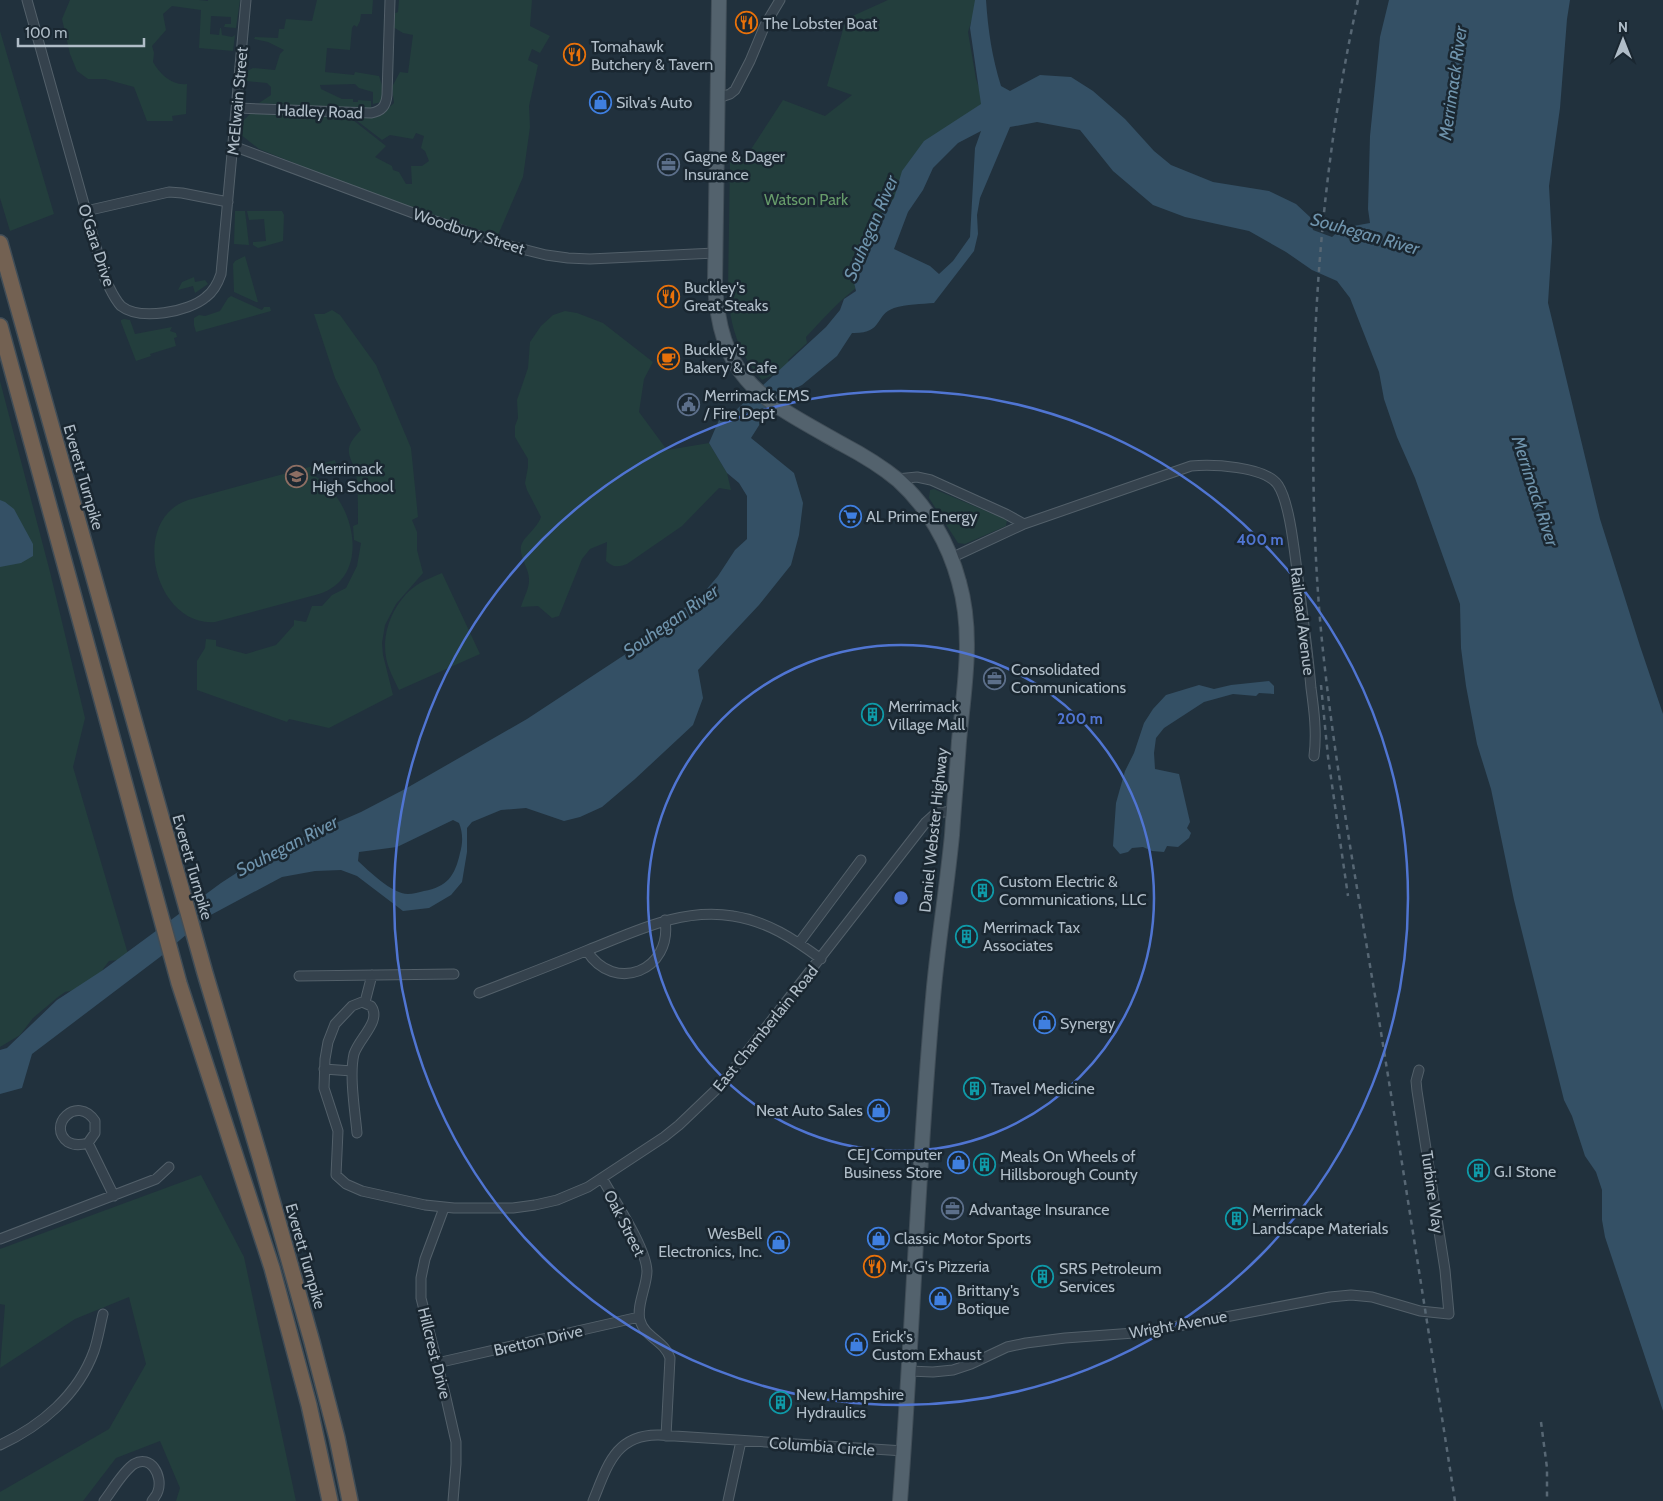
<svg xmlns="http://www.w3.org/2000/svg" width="1663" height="1501" font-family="Cabin,sans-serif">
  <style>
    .green { fill: #233e3d }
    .water { fill: #345065; fill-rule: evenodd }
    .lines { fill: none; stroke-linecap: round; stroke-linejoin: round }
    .street-casing { stroke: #53606a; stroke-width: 11 }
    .primary-casing { stroke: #414e58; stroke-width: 16 }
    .highway-casing { stroke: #404d57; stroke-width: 18 }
    .street { stroke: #35424d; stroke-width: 9 }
    .primary { stroke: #53626d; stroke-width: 14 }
    .highway { stroke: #736152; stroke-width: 15 }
    .rail { stroke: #576774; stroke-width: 2.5; stroke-dasharray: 5 5; stroke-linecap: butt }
    .ring { fill: none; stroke: #5075d2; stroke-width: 2.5 }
    .labels { text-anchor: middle; stroke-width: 5; stroke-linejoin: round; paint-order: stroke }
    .poi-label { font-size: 16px; fill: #b0bdc8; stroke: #1a2731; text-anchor: start }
    .street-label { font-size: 16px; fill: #b0bdc8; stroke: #1a2731 }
    .park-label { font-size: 16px; fill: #669b6a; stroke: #1a2731 }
    .water-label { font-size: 18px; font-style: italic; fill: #6f94ad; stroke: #1a2731 }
    .centre { fill: #5075d2; stroke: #1a2731; stroke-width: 2.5 }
    .ring-label { font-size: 15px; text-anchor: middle; font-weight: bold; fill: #5075d2; stroke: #1a2731; stroke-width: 5; stroke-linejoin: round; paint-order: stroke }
  </style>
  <rect width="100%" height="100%" fill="#21313d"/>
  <path class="green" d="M70,0h129l9,1v-1h32l-4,28 -12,-1 1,-3h6v-7l-20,-1 -1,18 9,1 1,-7h1l1,7 10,2 3,-2 -2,16 -34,-3 2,-38 -29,-4 -9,8 3,16 -14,16 2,7 -1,9c7,12 19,24 34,22l-1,30 -14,2 1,5h-26l-13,-34 -29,-8h-17l-11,-8 -7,-17 -8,-35z
    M317,0h56l-1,14h-11l-1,7 -3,6 -3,-2 -2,3 -2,22 -23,-2 -2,24 29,3 1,-3 24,4 3,9v17l-9,2v-12l-14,-4 -4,-4 -35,1 1,4 21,10h11v3h5v-2l13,1v9l-112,-7 12,-8v-8l-4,-4 -21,-2 -1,-9 8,-4 22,2 5,-16 4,-4 -16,-8 -14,-3 1,-2 23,1 1,-9h5l2,-10 26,2z
    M399,0h133l-2,26 20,10 -10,17 -8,-4 -4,11 10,5 -9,41 1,21 -7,50 -25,58 -66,-18 -75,-29 -98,-39 -19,-15 4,-14 11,-11 96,3 2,8 33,26 -11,11 17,9 1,4 6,2 7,12h6l-1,-18h11l7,-5 -4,-10 -4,-3 3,-12 -8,-3 -3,6 -23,-4 -8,5 -26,-20 -1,-4 27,-2 12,-11 -2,-16 8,-15 8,1 5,-38 -10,-2 -10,-6v-13l5,-2z
    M888,0h90l-10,32 8,47 8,23 -86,100 -42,53 -5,16 5,17c-19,15 -34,32 -50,49l1,6 -19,17 2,4 -15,10 -13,6c-24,-28 -32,-53 -34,-89l2,-133 16,-1 37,-57 42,16 27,-21 -25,-9 19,-67z
    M0,31l54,183 -44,17 -10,-33z
    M235,211h10l4,34 -15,-1z
    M247,211h35l2,4 -1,26 -25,7 -5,-3v-3l13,-1 -2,-22 -15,1z
    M245,256l13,46h-2l-22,-10 -1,-28 2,-3z
    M194,277l1,5 10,-2 3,4 -13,9 -2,-7 -15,4 4,-8z
    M231,296l31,14 2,-3h6l1,4 -75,21 -2,-7v-7l5,-3 6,1 15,-5 8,-13z
    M332,310l8,5 36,50 35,83 7,69 -6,3 5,12v18l6,23 -27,31 -11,21 -3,18 1,12 10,40 -64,33 -40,-9 -2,3 -90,-32v-29l8,-13 1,-9 10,1v6l30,8 30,-9 18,-20v-5l12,2 6,-16h10l10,-11 14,-7 11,-22 4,-23 -7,-3 -1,-14 5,-2c0,-14 0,-30 -1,-44 -3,-24 -19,-27 4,-50l-26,-52 -21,-64h10z
    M565,311l12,2 26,10 50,39 -9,17 -5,33 28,38 42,-7 18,30 4,17 -12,-2 -37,38 -55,38c-9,3 -13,4 -21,-3l1,-19 -17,7 -8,10 -23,57 -7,2 -14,-12 -17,1c2,-8 8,-18 8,-26 1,-12 -10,-23 -8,-35 2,-9 16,-17 20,-29l-14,-27 -2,-7 3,-16v-8l-13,-22v-11l3,-8 -1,-18 11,-32 2,-26 11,-16 12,-11z
    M124,319l6,1 5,14 37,-7 -2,4 6,2 1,4 -3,1 2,8 -26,8 1,2 -15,5 -15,-39v-2z
    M0,381l50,191 35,146 -12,49 55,187 -10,6 -9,1 -6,8 -2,6 -26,15 -10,2 -7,5 -25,21 -13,17 -20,12z
    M335,460l2,7 -24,8c41,22 61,101 6,119l-104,28c-60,5 -87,-102 -27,-122z
    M934,489l73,31 -1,6 -41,18 -7,-1 -29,-45 1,-8z
    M442,573l38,81 -81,36c-5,-11 -11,-21 -13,-33 -5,-27 10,-60 34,-74 7,-4 15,-7 22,-10z
    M201,1175l43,82 52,244h-120l4,-13 -20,-47 -44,17 -33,43h-83v-9l109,-63 37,-65 -17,-67 -54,22 -75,49 5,-63 -5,-1v-55z"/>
  <path class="water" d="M975,0h11c2,30 6,57 15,86l9,5 30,-16 31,2 22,14 32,28 29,32 17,14 42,17 56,9 27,13 14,13 3,13 19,7 10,-9 28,-5 -2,-14 2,-73 10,-99 9,-37h181l-3,19 -7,89 -11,78 3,55 -4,62 52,216 40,127 23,68v697l-58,-174 -3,-17v-30l-6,-18 -11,-16 -13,-40 -8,-16 -50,-200 -23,-111 -14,-45 -11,-58 -5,-38 -1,-44 -45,-126 -18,-41 -13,-38 -5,-27 -29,-74 -13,-17 -25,-11 -26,-18 -37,-21 -64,-14 -32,-12 -40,-34 -33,-41 -43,-8 -27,5 -30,71 -3,17 1,19 -4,17 -40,52c-12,1 -28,1 -40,5 -20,7 -10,26 -42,25l-15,23 -35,29 -22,11 -15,20 -14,22 43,35 9,30 -4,32 -8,30 -32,40 -61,65 5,28 -10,27 -58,54 -33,28 -22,10 -16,4 -38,-13 -25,2 -29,12 -5,6v24l-5,30 -11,13 -22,13 -26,3 -46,-35 -16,-6 -26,1 -33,6 -75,40 -47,40 -128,97 -10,34 -22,6v-44l7,-2 50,-48 46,-30 118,-87 46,-30 94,-41 44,-23 122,-70 111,-73 68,-56 12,-14 17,-26 12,-11v-43l-8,-13 -12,-10 -18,-30 10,-23 9,1 8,-11 90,-83 14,-17 4,-11 12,-8 -3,-13 2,-19 5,-17 34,-44 8,-27 22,-30 57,-37 -11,-76zM981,131l-6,17 -5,89 -17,24 -14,13 -9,-8 -36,-17 14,-37 15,-22 10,-22 25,-25zM453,820l6,3c4,10 4,20 1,30 -5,23 -13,34 -36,38 -5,1 -11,3 -16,3 -16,0 -39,-23 -50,-33l1,-9 38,-5z
    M0,500l5,2 9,7 19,35v12l-12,7 -21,4z
    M1269,681l5,5v8l-15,-1 -3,3 -23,-2 -29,8 -40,26 -8,10 -2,15 1,16 24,5 11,48 -3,6 4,5 -2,5 -11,9 -11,-1 -3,6 -12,-1 -9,-4 -11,1 -4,4 -8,2 -7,-8 3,-43 9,-32 9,-18 10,-30 9,-14 13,-14 33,-10 15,4 17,-4z"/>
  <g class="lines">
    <defs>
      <path id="street" d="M27,0l78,279c5,9 9,20 16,27 19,15 68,6 85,-9 8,-6 12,-14 15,-23l25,-274
        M718,98l12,-4 5,-4 15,-29 15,-36 15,-25
        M237,108l134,5c11,-2 15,-7 16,-18l3,-95
        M233,146l199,74 74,25 40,10 22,3 22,1 125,-6
        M86,211l83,-19 13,1 46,9
        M897,479l20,-2 14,3 75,34 18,10 167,-58c20,-2 74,0 87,19 13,20 17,75 21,100 4,34 9,68 12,103 3,22 6,45 3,68
        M951,558l73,-34
        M799,943l62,-83
        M587,951c27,43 86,20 78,-31
        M299,976l155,-2
        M479,993c36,-14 73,-28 109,-43 46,-18 94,-43 145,-34 34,5 61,23 88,43
        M365,1002l7,-27
        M324,1069l28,2
        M357,1133c-2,-22 -8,-58 -3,-79 5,-16 28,-33 17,-48l-9,-4 -10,4 -17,18 -7,18 -3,17 -1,29 14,43 -2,44 10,9 16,7 63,14 29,3h59l22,-3 22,-5 31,-13 76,-50 15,-12 43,-41 204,-262 10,-9 17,-2
        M88,1143c-7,2 -13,3 -20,-1 -22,-16 9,-48 27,-21v12l-7,10 26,53
        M602,1178c12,22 44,69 45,93 0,15 -11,35 -7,49 4,17 25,21 30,38l-4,78
        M444,1208l-19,51 -4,19v20l25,100 10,44v22l-3,37
        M0,1239l156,-60 13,-12
        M437,1363l202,-46
        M909,1371l24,1 20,-2 18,-6 36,-17 19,-4 39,-5 69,-5 39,-6 157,-30 21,-2 21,2 48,14 29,3 -4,-44 -28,-179 -1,-10 3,-11
        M0,1445c41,-19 78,-50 94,-94 4,-12 6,-25 9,-37
        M104,1501c8,-10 19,-30 30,-37 17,-10 29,12 24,27 -1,4 -4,7 -6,10
        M593,1501c14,-34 22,-67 66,-66l245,16
        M728,1501l13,-60"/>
      <path id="primary" d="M719,0l-4,282c4,100 49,118 127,162 19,10 39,22 56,36 30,27 51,64 61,102 15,52 5,107 0,159 -2,31 -5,63 -7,94 -5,51 -13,101 -18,152 -16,171 -21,343 -34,514"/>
      <path id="highway" d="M0,243l205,730 56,188 51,181 25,96 13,63
        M0,326l179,657 93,285 37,137 21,96"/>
    </defs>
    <use href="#street" class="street-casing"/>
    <use href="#primary" class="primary-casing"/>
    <use href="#highway" class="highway-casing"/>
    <use href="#street" class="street"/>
    <use href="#primary" class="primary"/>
    <use href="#highway" class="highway"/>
    <path class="rail" d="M1358,0c-31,139 -44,281 -45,423 0,76 2,152 10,228 13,123 36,246 56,369 26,160 51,321 76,481
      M1321,685l7,72 20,139
      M1541,1422l6,46v33"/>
  </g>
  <g class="ring">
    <circle cx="901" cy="898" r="253"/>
    <circle cx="901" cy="898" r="507"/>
  </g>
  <defs>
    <symbol id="restaurant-ring" viewBox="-11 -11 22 22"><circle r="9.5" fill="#1a2731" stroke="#e8710a" stroke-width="1.5"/><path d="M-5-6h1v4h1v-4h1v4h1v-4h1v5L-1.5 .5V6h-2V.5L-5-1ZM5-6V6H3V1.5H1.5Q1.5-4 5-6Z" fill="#e8710a"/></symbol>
    <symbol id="shop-ring" viewBox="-11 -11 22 22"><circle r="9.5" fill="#1a2731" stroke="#3f7fe0" stroke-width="1.5"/><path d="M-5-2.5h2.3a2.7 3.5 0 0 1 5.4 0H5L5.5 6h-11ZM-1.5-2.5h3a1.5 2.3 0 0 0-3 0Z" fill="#3f7fe0"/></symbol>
    <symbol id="office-ring" viewBox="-11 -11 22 22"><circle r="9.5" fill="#1a2731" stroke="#5c6f8a" stroke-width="1.5"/><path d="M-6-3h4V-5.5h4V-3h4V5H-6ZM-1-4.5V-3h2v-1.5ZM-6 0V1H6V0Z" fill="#5c6f8a"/></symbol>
    <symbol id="cafe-ring" viewBox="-11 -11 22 22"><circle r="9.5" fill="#1a2731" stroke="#e8710a" stroke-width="1.5"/><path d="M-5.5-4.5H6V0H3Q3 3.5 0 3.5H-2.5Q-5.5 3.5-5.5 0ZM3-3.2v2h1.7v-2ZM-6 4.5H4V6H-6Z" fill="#e8710a"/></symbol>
    <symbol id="civic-ring" viewBox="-11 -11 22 22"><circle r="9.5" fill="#1a2731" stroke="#5c6f8a" stroke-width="1.5"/><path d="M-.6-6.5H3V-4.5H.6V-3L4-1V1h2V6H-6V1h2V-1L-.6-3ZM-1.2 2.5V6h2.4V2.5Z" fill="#5c6f8a"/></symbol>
    <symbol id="school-ring" viewBox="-11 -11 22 22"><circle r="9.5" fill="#1a2731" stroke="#8d6e63" stroke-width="1.5"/><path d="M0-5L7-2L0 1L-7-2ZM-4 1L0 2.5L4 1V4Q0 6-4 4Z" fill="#8d6e63"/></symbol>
    <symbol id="supermarket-ring" viewBox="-11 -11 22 22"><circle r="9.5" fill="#1a2731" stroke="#3f7fe0" stroke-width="1.5"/><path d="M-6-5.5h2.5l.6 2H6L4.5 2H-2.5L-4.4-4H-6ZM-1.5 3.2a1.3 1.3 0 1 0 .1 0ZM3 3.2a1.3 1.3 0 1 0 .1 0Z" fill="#3f7fe0"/></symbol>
    <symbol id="building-ring" viewBox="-11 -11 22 22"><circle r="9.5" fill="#1a2731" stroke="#0f9aa8" stroke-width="1.5"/><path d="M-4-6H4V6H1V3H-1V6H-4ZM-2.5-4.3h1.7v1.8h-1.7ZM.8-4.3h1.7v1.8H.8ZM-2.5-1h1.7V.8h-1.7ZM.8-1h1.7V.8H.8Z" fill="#0f9aa8"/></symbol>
  </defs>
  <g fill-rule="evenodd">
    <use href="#restaurant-ring" x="734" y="10" width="25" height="25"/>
    <use href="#restaurant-ring" x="562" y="42" width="25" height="25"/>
    <use href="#shop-ring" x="588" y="90" width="25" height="25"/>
    <use href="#office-ring" x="656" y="152" width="25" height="25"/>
    <use href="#restaurant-ring" x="656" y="284" width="25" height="25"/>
    <use href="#cafe-ring" x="656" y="346" width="25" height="25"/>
    <use href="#civic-ring" x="676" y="392" width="25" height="25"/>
    <use href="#school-ring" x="284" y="464" width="25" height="25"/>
    <use href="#supermarket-ring" x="838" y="504" width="25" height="25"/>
    <use href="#office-ring" x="982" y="666" width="25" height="25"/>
    <use href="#building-ring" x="860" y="702" width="25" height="25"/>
    <use href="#building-ring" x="970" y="878" width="25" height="25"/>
    <use href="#building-ring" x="954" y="924" width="25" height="25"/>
    <use href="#shop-ring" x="1032" y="1010" width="25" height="25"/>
    <use href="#building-ring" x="962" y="1076" width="25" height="25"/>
    <use href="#shop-ring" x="866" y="1098" width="25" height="25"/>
    <use href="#shop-ring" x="946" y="1150" width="25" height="25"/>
    <use href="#building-ring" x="972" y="1152" width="25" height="25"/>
    <use href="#building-ring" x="1466" y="1158" width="25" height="25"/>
    <use href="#office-ring" x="940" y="1196" width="25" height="25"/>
    <use href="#building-ring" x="1224" y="1206" width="25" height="25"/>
    <use href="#shop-ring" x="866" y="1226" width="25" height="25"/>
    <use href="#shop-ring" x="766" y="1230" width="25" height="25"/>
    <use href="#restaurant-ring" x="862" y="1254" width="25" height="25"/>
    <use href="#building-ring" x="1030" y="1264" width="25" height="25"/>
    <use href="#shop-ring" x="928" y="1286" width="25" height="25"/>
    <use href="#shop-ring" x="844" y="1332" width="25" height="25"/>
    <use href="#building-ring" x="768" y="1390" width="25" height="25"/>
  </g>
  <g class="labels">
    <g class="poi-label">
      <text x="763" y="29">The Lobster Boat</text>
      <text x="591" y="52">Tomahawk<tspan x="591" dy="18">Butchery &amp; Tavern</tspan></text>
      <text x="616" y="108">Silva's Auto</text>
      <text x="684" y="162">Gagne &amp; Dager<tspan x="684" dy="18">Insurance</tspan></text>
      <text x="684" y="293">Buckley's<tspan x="684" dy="18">Great Steaks</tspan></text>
      <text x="684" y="355">Buckley's<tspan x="684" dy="18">Bakery &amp; Cafe</tspan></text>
      <text x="704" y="401">Merrimack EMS<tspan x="704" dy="18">/ Fire Dept</tspan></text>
      <text x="312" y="474">Merrimack<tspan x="312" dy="18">High School</tspan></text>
      <text x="866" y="522">AL Prime Energy</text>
      <text x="1011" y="675">Consolidated<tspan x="1011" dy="18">Communications</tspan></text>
      <text x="888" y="712">Merrimack<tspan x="888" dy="18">Village Mall</tspan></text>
      <text x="999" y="887">Custom Electric &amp;<tspan x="999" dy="18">Communications, LLC</tspan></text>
      <text x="983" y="933">Merrimack Tax<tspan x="983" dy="18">Associates</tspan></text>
      <text x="1060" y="1029">Synergy</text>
      <text x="991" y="1094">Travel Medicine</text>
      <text x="863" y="1116" text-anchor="end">Neat Auto Sales</text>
      <text x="942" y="1160" text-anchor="end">CEJ Computer<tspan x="942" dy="18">Business Store</tspan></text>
      <text x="1000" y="1162">Meals On Wheels of<tspan x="1000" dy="18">Hillsborough County</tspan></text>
      <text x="1494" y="1177">G.I Stone</text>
      <text x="969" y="1215">Advantage Insurance</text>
      <text x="1252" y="1216">Merrimack<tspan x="1252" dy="18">Landscape Materials</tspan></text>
      <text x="762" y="1239" text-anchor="end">WesBell<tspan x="762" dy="18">Electronics, Inc.</tspan></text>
      <text x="894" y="1244">Classic Motor Sports</text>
      <text x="890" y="1272">Mr. G's Pizzeria</text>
      <text x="1059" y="1274">SRS Petroleum<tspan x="1059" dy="18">Services</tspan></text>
      <text x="957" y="1296">Brittany's<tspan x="957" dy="18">Botique</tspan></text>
      <text x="872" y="1342">Erick's<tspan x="872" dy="18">Custom Exhaust</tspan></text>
      <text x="796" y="1400">New Hampshire<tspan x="796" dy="18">Hydraulics</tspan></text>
    </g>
    <g class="street-label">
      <text transform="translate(237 101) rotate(-85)" y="6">McElwain Street</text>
      <text transform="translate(320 111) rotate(2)" y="6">Hadley Road</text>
      <text transform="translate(469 231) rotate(18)" y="6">Woodbury Street</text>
      <text transform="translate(97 245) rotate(72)" y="6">O'Gara Drive</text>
      <text transform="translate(84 477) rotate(74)" y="6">Everett Turnpike</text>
      <text transform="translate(1303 621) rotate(83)" y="6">Railroad Avenue</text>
      <text transform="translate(933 830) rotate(-84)" y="6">Daniel Webster Highway</text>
      <text transform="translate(193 867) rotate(74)" y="6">Everett Turnpike</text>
      <text transform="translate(765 1028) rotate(-51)" y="6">East Chamberlain Road</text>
      <text transform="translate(1433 1192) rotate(82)" y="6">Turbine Way</text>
      <text transform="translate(625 1223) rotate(63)" y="6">Oak Street</text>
      <text transform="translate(306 1256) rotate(74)" y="6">Everett Turnpike</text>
      <text transform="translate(1178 1324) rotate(-10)" y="6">Wright Avenue</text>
      <text transform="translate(538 1340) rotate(-13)" y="6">Bretton Drive</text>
      <text transform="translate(435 1353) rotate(76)" y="6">Hillcrest Drive</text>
      <text transform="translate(822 1446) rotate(4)" y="6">Columbia Circle</text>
    </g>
    <g class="park-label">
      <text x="806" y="205">Watson Park</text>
    </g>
    <g class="water-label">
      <text transform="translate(1453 83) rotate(-82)" y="6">Merrimack River</text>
      <text transform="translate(871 228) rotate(-67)" y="6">Souhegan River</text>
      <text transform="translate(1365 234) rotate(16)" y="6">Souhegan River</text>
      <text transform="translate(1535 491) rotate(72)" y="6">Merrimack River</text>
      <text transform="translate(671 621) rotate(-35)" y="6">Souhegan River</text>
      <text transform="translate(287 846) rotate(-27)" y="6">Souhegan River</text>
    </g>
  </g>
  <circle cx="901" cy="898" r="8" class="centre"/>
  <g class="ring-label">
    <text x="1260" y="545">400 m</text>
    <text x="1080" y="724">200 m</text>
  </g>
  <g transform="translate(1623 40)" stroke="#1a2731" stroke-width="4" paint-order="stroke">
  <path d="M0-4L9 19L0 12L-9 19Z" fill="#b0bdc8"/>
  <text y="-8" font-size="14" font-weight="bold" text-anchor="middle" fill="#b0bdc8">N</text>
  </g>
  <path d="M18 38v8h126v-8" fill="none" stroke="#b0bdc8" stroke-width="2.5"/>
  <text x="25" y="38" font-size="15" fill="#b0bdc8" stroke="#1a2731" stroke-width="4" paint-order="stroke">100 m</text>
</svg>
